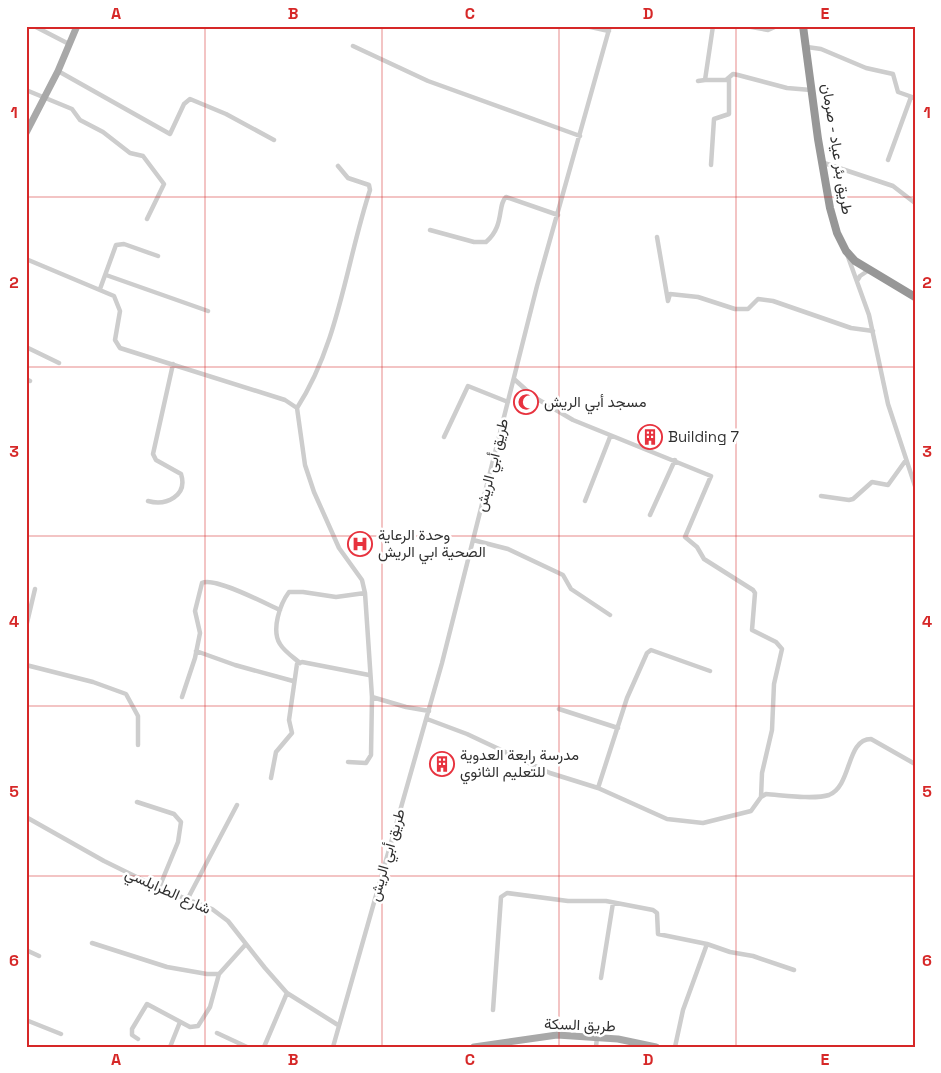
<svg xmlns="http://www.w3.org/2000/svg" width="941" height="1073" font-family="'Space Grotesk',Vazirmatn,sans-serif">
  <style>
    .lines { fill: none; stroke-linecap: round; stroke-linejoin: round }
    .street { stroke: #cdcdcd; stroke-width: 4.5 }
    .primary { stroke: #a8a8a8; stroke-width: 7 }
    .highway { stroke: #979797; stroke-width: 8 }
    .grid { fill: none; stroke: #d62828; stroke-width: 1; stroke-opacity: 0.55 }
    .labels { text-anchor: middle; stroke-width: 5; stroke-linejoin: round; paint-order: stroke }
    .street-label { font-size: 15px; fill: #303030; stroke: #fff }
    .poi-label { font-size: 15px; fill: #303030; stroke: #fff; text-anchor: start }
    .neatline { fill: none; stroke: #d62828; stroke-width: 2 }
    .grid-label { font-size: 16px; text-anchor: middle; font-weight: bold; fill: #d62828 }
  </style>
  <rect width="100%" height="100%" fill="#fff"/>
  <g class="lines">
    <path class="street" d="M34,26l35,18
      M586,26l23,5
      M746,26l22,4 9,-4
      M353,46l75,35 152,55
      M807,47l14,2 45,19 27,6 5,18 17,6
      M58,71l112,63 14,-30 6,-5 36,15 48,26
      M705,80h21l7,-6 5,1 49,13 24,2
      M698,81l7,-1 8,-54
      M26,90l46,19 8,11 23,12 27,21 13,3 21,28 -17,35
      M888,160l23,-63
      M824,163l69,23 22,17
      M711,165l3,-46 15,-5v-36
      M430,230l44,12h12c19,-16 11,-37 20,-45l52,18
      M657,237l11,64 2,-7 28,3 37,12h13l10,-10 15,2 78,27 22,3
      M847,254l22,61 19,89 27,82
      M26,259l88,37 6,15 -5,29 5,8 165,52 12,8 8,57 9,27 25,56 23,32 3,13 7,104 -1,58 -5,8 -18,-1
      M106,275l102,36
      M857,281l3,-5 9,-6
      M100,289l16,-44 8,-1 34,12
      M26,347l33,16
      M26,379l4,2
      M297,408c42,-65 49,-145 73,-218l-1,-5 -21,-7 -10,-12
      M444,437l24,-51 40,16
      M821,496l28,4 4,-1 19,-17 16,3 18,-25
      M148,501c18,5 40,-5 33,-27l-25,-14 -3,-6 20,-90
      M585,501l25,-64
      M650,515l25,-55
      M473,540l35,9 55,26 8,14 39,26
      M26,627l9,-38
      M196,651l39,14 58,16
      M300,663c-7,-6 -16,-12 -20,-19 -9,-14 0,-40 9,-52h14l33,5 29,-4
      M26,665l67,17 33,12 12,22v29
      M182,697l13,-39 5,-25 -5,-22 7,-28c12,-7 64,21 78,27
      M372,697l34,10 23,4
      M559,709l59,19
      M427,719l40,15 83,39 48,15 69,31 36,4 48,-12 10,-14 1,-24 10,-43 2,-46 8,-35 -6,-7 -24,-12 3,-37 -2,-3 -49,-31 -7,-12 -12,-10 26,-61 -138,-56 -39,-23 -20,-18
      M271,778l5,-26 16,-19 -3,-13 8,-56 5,-2 67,13
      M598,788l29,-90 20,-45 4,-3 59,21
      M761,797l5,-3c16,1 47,6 63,1 23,-9 17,-56 42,-56l44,25
      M137,802l37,12 7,8 -3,20 -19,46
      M26,817l78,44 55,27 53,21 16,12 37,47 22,25 51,32
      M187,900l50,-95
      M92,943l75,24 40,7h12
      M26,950l13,6
      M601,978l12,-75
      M493,1010l8,-113 6,-4 61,8h38l47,9 4,3 1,21 49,10
      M26,1020l35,14
      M217,1033l30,14
      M138,1039l-6,-4v-6l15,-25 43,23 8,-1 12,-19 9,-33 27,-30
      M170,1047l10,-25
      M264,1047l23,-54
      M333,1047l109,-384 95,-377 73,-260
      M596,1047l1,-10
      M675,1047l8,-37 24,-66 23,8 23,4 41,14"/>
    <path class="primary" d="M26,133l32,-62 19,-45
      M474,1047l83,-12 61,4 38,8"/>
    <path class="highway" d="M803,26l15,113 12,69 7,25 9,18 9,10 60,36"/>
  </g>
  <path class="grid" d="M205,26v1021M382,26v1021M559,26v1021M736,26v1021M26,197h889M26,367h889M26,536h889M26,706h889M26,876h889"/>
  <defs>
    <symbol id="mosque-ring" viewBox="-11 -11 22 22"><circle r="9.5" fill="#fff" stroke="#e7323e" stroke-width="1.5"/><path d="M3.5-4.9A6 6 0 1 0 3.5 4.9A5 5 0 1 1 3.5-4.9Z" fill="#e7323e"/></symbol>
    <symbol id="building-ring" viewBox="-11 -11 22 22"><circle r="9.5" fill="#fff" stroke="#e7323e" stroke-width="1.5"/><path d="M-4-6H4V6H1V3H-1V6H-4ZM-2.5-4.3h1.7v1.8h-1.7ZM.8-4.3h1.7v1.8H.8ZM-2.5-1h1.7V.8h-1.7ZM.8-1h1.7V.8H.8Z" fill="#e7323e"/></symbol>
    <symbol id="hospital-ring" viewBox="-11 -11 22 22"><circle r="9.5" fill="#fff" stroke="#e7323e" stroke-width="1.5"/><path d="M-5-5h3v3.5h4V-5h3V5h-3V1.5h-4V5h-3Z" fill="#e7323e"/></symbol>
  </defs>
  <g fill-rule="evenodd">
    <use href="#mosque-ring" x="512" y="388" width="28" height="28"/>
    <use href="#building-ring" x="636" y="423" width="28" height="28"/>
    <use href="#hospital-ring" x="346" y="530" width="28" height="28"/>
    <use href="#building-ring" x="428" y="750" width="28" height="28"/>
  </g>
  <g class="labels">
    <g class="street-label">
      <text transform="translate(837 149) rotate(81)" y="5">طريق بئر عياد - صرمان</text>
      <text transform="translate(492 465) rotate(-76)" y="5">طريق أبي الريش</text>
      <text transform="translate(387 855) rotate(-74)" y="5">طريق أبي الريش</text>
      <text transform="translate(168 891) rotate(24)" y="5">شارع الطرابلسي</text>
      <text transform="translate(580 1025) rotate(2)" y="5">طريق السكة</text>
    </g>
    <g class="poi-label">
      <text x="544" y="407">مسجد أبي الريش</text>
      <text x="668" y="442">Building 7</text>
      <text x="378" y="540">وحدة الرعاية<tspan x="378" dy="17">الصحية ابي الريش</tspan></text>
      <text x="460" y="760">مدرسة رابعة العدوية<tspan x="460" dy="17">للتعليم الثانوي</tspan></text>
    </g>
  </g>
  <rect width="941" height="1073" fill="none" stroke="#ffffff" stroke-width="55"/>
  <rect x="28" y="28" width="886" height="1018" class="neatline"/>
  <g class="grid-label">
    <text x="116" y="19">A</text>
    <text x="293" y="19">B</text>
    <text x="470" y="19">C</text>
    <text x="648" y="19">D</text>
    <text x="825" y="19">E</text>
    <text x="14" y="118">1</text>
    <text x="927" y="118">1</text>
    <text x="14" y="288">2</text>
    <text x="927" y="288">2</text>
    <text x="14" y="457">3</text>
    <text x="927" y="457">3</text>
    <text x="14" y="627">4</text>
    <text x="927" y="627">4</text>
    <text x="14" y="797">5</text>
    <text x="927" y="797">5</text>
    <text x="14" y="966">6</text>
    <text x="927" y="966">6</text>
    <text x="116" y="1065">A</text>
    <text x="293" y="1065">B</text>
    <text x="470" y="1065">C</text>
    <text x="648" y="1065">D</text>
    <text x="825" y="1065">E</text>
  </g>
</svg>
